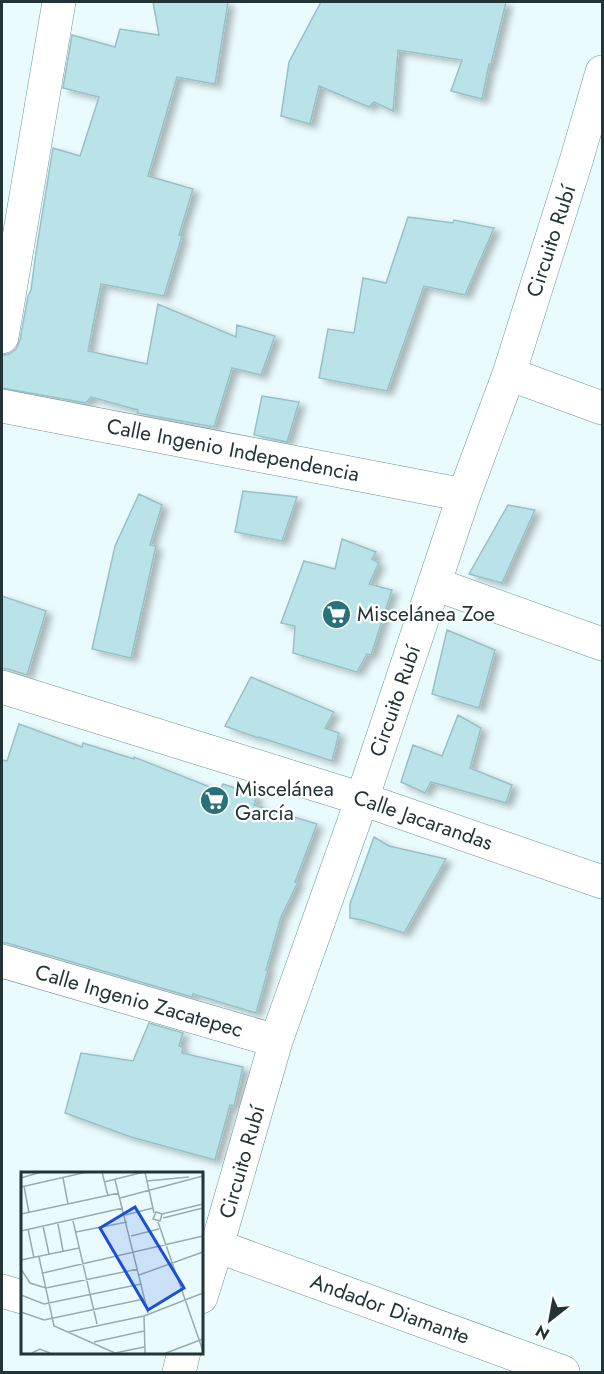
<svg xmlns="http://www.w3.org/2000/svg" width="604" height="1374" font-family="Jost,sans-serif">
  <style>
    .building { fill: #b9e3e9; stroke: #97c1c7; stroke-width: 1.5; filter: url(#shadow) }
    .lines { fill: none; stroke-linecap: round; stroke-linejoin: round }
    .minor-casing { stroke: #6c9499; stroke-width: 34 }
    .minor { stroke: #fff; stroke-width: 33 }
    .labels { text-anchor: middle; stroke-width: 4.5; stroke-linejoin: round; paint-order: stroke }
    .street-label { font-size: 21px; fill: #233437; stroke: #fff }
    .poi-label { font-size: 21px; fill: #233437; stroke: #fff; text-anchor: start }
    .inset-road { fill: none; stroke: #9aabae; stroke-width: 1.5 }
    .view { fill: #1d4ed8; fill-opacity: 0.15; stroke: #1d4ed8; stroke-width: 3 }
    .inset-edge { fill: none; stroke: #233437; stroke-width: 3 }
  </style>
  <defs>
    <filter id="shadow"><feDropShadow dx="6" dy="4" stdDeviation="3" flood-color="#0004"/></filter>
  </defs>
  <rect width="100%" height="100%" fill="#eafbfd"/>
  <path class="building" d="M153,2h75l-13,82 -38,-7 -29,99 45,13 -14,46 3,1 -18,60 -63,-12 -13,67 59,13 11,-60 78,33 1,-12 38,11 -14,39 -29,-7 -18,59 -77,-14 1,-3 -47,-13 -5,6 -84,-15v-30l1,-3 6,-1 7,-5 4,-9 8,-44 3,-6 5,-38 17,-104 27,8 19,-59 -36,-9 9,-53 43,12 5,-18 39,6z
    M321,2h185l-15,62h-2l-7,35 -31,-8 11,-31 -64,-10 -5,61 -19,-9 -5,5 -50,-21 -9,38 -29,-8 8,-54z
    M408,217l45,6 1,-3 40,8 -29,67 -41,-9 -37,105 -68,-13 9,-49 26,4 9,-55 23,5z
    M262,396l37,6 -12,40 -33,-7z
    M243,491l54,6 -15,44 -47,-9z
    M139,494l23,11 -12,40 6,1 -25,112 -39,-9 23,-103z
    M508,505l27,5 -33,73 -33,-9z
    M342,539l34,13 -4,7 7,4 -10,21 23,6 -21,65 -4,-1 -10,18 -64,-19 2,-27 -14,-3 23,-62 31,8z
    M2,596l44,15 -19,64 -19,-6h-6z
    M447,630l48,20 -16,58 -47,-14z
    M251,677l83,35 -9,16 14,5 -7,28 -73,-24 -1,1 -33,-12z
    M458,715l23,13 -11,40 42,17 -6,18 -75,-21 -6,11 -24,-11 12,-37 29,11z
    M19,724l63,23 1,-4 51,16v-2l86,34 3,-7 34,12 -3,9 63,19 -22,58h3l-17,35 -15,53h2l-12,43 -63,-19 -1,3 -185,-54h-5v-183l5,1z
    M374,837l15,9 57,13 -42,74 -42,-13 -12,-2v-14z
    M149,1023l34,10 -4,13 4,1 -1,6 61,14 -9,39 -4,-1 -15,55 -84,-23 -66,-24 16,-60 52,8z"/>
  <g class="lines">
    <defs>
      <path id="minor" d="M2,337l57,-335
        M509,374l93,34
        M2,406l462,89
        M435,584l167,60
        M2,687l360,112 240,83
        M2,961l274,80
        M217,1246l346,126
        M2,1291l20,6
        M201,1297l16,-51 59,-205 86,-242 102,-304 45,-121 68,-216 25,-86
        M179,1372l5,-20"/>
    </defs>
    <use href="#minor" class="minor-casing"/>
    <use href="#minor" class="minor"/>
  </g>
  <defs>
    <symbol id="supermarket-disc" viewBox="-11 -11 22 22"><circle r="9.5" fill="#29727b" stroke="#fff"/><path d="M-6-5.5h2.5l.6 2H6L4.5 2H-2.5L-4.4-4H-6ZM-1.5 3.2a1.3 1.3 0 1 0 .1 0ZM3 3.2a1.3 1.3 0 1 0 .1 0Z" fill="#fff"/></symbol>
  </defs>
  <g fill-rule="evenodd">
    <use href="#supermarket-disc" x="320" y="598" width="33" height="33"/>
    <use href="#supermarket-disc" x="198" y="784" width="33" height="33"/>
  </g>
  <g class="labels">
    <g class="street-label">
      <text transform="translate(551 241) rotate(-72)" y="7">Circuito Rubí</text>
      <text transform="translate(233 450) rotate(11)" y="7">Calle Ingenio Independencia</text>
      <text transform="translate(395 701) rotate(-71)" y="7">Circuito Rubí</text>
      <text transform="translate(423 820) rotate(19)" y="7">Calle Jacarandas</text>
      <text transform="translate(139 1001) rotate(16)" y="7">Calle Ingenio Zacatepec</text>
      <text transform="translate(242 1162) rotate(-74)" y="7">Circuito Rubí</text>
      <text transform="translate(390 1309) rotate(20)" y="7">Andador Diamante</text>
    </g>
    <g class="poi-label">
      <text x="357" y="621">Miscelánea Zoe</text>
      <text x="235" y="796">Miscelánea<tspan x="235" dy="24">García</tspan></text>
    </g>
  </g>
  <g transform="translate(21 1172)">
    <rect width="182" height="182" fill="#eafbfd"/>
    <path class="inset-road" d="M81,0l6,24M124,0l9,41M0,6l20,-6M42,6l5,26M94,8l33,133M126,9l42,-4M83,10l40,-10M3,14l5,27M0,15l66,-15M99,26l83,-22M0,42l98,-21M141,42l-2,7 -7,-2 3,-7 6,2 41,-10M104,43l28,-7M142,46l40,-10M52,49l24,103M137,50l45,129M37,52l5,27M22,54l6,28M7,57l6,29M0,59l102,-23M55,60l51,-10M110,64l28,-7M18,85l15,69 61,27M0,88l58,-12M0,97l9,14 16,5 92,-19M22,101l160,-37M118,103l64,-23M0,123l23,9 97,-20M0,140l23,8 100,-21M123,144l1,37M47,160l76,-16 59,-23M73,170l50,-11M11,181l8,-4 10,4M94,181l29,-6M145,181l37,-14"/>
    <path class="view" d="M114,35l49,81 -36,22 -48,-82z"/>
    <rect width="182" height="182" class="inset-edge"/>
  </g>
  <rect width="604" height="1374" fill="none" stroke="#233437" stroke-width="6"/>
  <g transform="translate(550 1320) rotate(211)" stroke="#ffffff" stroke-width="4.5" paint-order="stroke">
  <path d="M0-4.5L10 22L0 15L-10 22Z" fill="#233437"/>
  <text y="-9" font-size="16" font-weight="bold" text-anchor="middle" fill="#233437">N</text>
  </g>
</svg>
